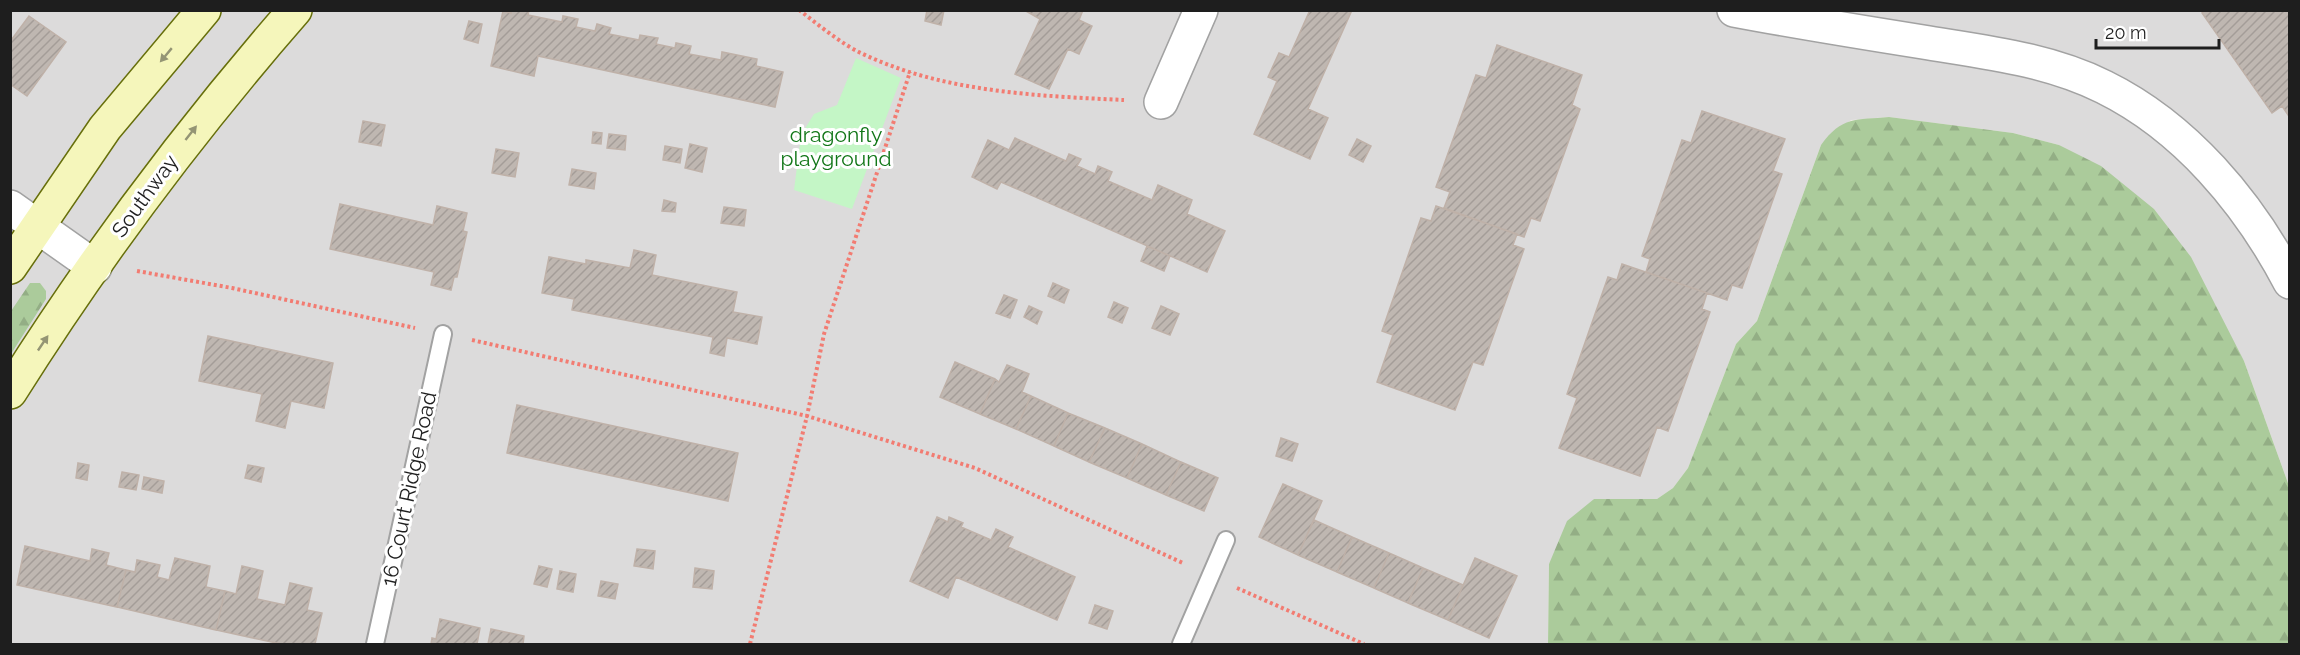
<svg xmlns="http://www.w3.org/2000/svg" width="2300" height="655" font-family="Raleway,sans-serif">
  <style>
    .residential { fill: #dcdbdb }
    .forest { fill: url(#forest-firs) }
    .park { fill: #c4f6c6 }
    .building { fill: url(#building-hatch); stroke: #bfb1a8; stroke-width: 1.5 }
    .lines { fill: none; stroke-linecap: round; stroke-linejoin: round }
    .lane-casing { stroke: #a2a2a2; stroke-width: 20 }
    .street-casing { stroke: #a2a2a2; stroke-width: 36 }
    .secondary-casing { stroke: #676f0b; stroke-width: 36 }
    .path { stroke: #f27c72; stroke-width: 4; stroke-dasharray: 3 3; stroke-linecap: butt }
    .lane { stroke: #fff; stroke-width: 16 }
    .street { stroke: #fff; stroke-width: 33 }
    .secondary { stroke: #f5f6bb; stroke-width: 33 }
    .oneway { fill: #949574 }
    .labels { text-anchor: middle; stroke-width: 6; stroke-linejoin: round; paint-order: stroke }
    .park-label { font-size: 21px; fill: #117617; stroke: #fff }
    .street-label { font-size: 21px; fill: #1e1e1e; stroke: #fff }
  </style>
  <defs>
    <pattern id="forest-firs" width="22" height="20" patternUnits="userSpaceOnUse" patternTransform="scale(1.5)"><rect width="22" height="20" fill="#abcb9b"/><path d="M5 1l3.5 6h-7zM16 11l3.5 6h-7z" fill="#93ae85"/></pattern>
    <pattern id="building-hatch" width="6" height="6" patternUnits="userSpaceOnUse" patternTransform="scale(1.5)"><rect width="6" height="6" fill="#bfb7b1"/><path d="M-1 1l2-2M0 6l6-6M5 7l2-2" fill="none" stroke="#a49d98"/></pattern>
  </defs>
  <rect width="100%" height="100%" fill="#eeebe5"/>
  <path class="residential" d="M10,11h2279v475l-45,-125 -185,-216 -46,-12 -124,-16 -38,3 -30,25 -64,176 -21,23 -48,124 -15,20 -16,11h-63l-45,65 -1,80h-1537z"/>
  <path class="forest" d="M1889,117l124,16 46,12 42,21 53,43 37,48 53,104 45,125v158h-741l1,-80 18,-43 27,-22h63l16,-11 15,-20 48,-124 21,-23 64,-176c21,-29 35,-25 68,-28z
    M30,283h10l6,8v8l-35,55v-43z"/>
  <path class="park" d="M856,58l45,20 -49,131 -58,-19 7,-55 13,-21 23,-9z"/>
  <path class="building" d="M512,10h17l-1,5 34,7 1,-6 15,3 -2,8 19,4 2,-7 14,4 -2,6 30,6 1,-5 18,3 -2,6 19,4 1,-5 15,3 -2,8 32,6 1,-8 35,7 -1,7 27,6 -8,35 -237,-51 -4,20 -43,-10 12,-55 8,2z
    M927,10h17l-3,15 -16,-4z
    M1083,10l-4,10 13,6 -13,28 -11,-5 -19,40 -34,-15 25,-55 -16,-9z
    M1310,10h42l-44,99 20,9 -18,41 -56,-25 23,-53 -9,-4 11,-24 10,4z
    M2206,10h84v108l-8,-12 -10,7 -70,-100z
    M29,16l37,26 -39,54 -17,-12v-46l2,1z
    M469,21l13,3 -4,19 -14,-4z
    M1497,45l85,30 -10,30 8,4 -40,112 -9,-3 -7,19 -80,-29 6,-16 -14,-5 40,-112 10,3z
    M1702,111l83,28 -12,32 9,3 -40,114 -10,-3 -5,15 -81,-28 4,-13 -8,-3 40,-116 9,3z
    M363,121l22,4 -4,21 -22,-4z
    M593,132l9,1 -1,11 -9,-1z
    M609,134l17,2 -1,14 -18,-2z
    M1015,138l51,23 3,-7 12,5 -4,7 18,8 3,-8 14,6 -4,9 44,19 6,-15 34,15 -5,14 38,17 -18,41 -206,-90 -4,7 -25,-12 16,-37 21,10z
    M1357,139l14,7 -8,16 -14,-7z
    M690,144l17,4 -5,24 -17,-4z
    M665,146l17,3 -2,14 -17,-3z
    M496,149l23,4 -4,24 -23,-4z
    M572,169l24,4 -2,16 -25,-4z
    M664,200l12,3 -1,9 -13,-1z
    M340,204l93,21 4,-19 30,7 -4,18 4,1 -10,45h-3l-3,13 -20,-5 3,-13 -104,-23z
    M1436,206l81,28 -4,11 11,4 -41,116 -10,-3 -18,48 -78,-28 16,-47 -11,-4 39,-113 10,3z
    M724,207l22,3 -2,16 -23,-3z
    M1147,246l23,10 -6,15 -23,-10z
    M634,250l22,5 -4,20 85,17 -4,20 29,5 -5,27 -30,-6 -3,18 -14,-3 3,-16 -141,-27 2,-11 -32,-6 7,-36 37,7v-4l44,8z
    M1622,264l85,29 -5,16 8,3 -42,119 -11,-4 -17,49 -81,-28 18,-50 -10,-4 41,-117 9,3z
    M1053,283l16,7 -5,13 -16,-7z
    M1004,295l13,5 -7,18 -14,-5z
    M1114,302l14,6 -6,15 -14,-6z
    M1029,306l13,6 -5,12 -13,-7z
    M1161,306l18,8 -9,21 -18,-7z
    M208,336l125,27 -9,45 -33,-7 -6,27 -29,-7 6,-27 -63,-13z
    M955,362l40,17 -15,35 -40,-17z
    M1007,365l22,9 -7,18 9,4 -15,33 -36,-15 15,-35 4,3z
    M1031,396l37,17 -14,33 -38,-17z
    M517,405l221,48 -10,48 -221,-48z
    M1068,413l37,15 -16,34 -35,-16z
    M1105,428l37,16 -15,34 -38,-16z
    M1281,438l17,6 -6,17 -16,-5z
    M1142,444l39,18 -15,33 -39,-17z
    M1181,462l37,16 -14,33 -38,-16z
    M78,463l11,2 -2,15 -11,-2z
    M248,465l16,3 -3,14 -16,-4z
    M122,472l17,3 -3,15 -17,-3z
    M144,477l20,4 -2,12 -20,-4z
    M1283,484l39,17 -24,54 -39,-18z
    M937,517l11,5 1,-5 14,6 -2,4 30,13 5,-11 17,8 -5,10 67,30 -18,43 -101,-43 -8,21 -38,-17z
    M1314,520l38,17 -15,35 -39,-17z
    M1352,537l37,16 -15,35 -37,-16z
    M25,546l65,15 2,-12 17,4 -3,12 20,5 -9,37 -100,-22z
    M637,549l18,2 -2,18 -19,-3z
    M1389,553l34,15 -15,35 -34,-15z
    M175,558l35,8 -4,21 19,4 -9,39 -99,-23 9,-37 9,2 2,-12 23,5 -3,12 12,3z
    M1475,558l42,18 -28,62 -41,-18z
    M242,566l21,5 -6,28 28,6 5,-22 22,5 -5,22 15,3 -7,31h-34l-65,-14 9,-39 11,3z
    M539,566l13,3 -5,18 -13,-3z
    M695,568l19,3 -2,18 -19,-2z
    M1423,568l40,17 -15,35 -40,-17z
    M560,571l16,3 -3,18 -16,-3z
    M601,581l17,3 -3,15 -17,-3z
    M1095,605l18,6 -6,18 -18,-6z
    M440,619l40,9 -3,16h-46l1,-6 4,1z
    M491,629l33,7 -1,8h-35z"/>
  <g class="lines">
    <defs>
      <path id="lane" d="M375,644l68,-310
        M1181,644l45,-104"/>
      <path id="street" d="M1734,10c63,12 126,22 189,32 61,10 125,17 181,45 81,40 144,115 186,195
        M1161,102l40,-92
        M10,207l85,60"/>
      <path id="secondary" d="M10,267l95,-139 99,-118
        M10,392c85,-135 180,-262 285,-382"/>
    </defs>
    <use href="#lane" class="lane-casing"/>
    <use href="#street" class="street-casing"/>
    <use href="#secondary" class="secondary-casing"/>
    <path class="path" d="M799,10c20,15 42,34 64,44 80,38 174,42 261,46
      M137,271l95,17 183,40
      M472,340l335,76 168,52 208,95
      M1237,588l127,56
      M750,644l57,-228 17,-82 86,-262"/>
    <use href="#lane" class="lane"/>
    <use href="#street" class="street"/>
    <use href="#secondary" class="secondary"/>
  </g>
  <defs><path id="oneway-solid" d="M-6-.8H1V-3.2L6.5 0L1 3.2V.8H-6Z" transform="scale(1.5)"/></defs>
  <g class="oneway">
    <use href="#oneway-solid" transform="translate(166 55) rotate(130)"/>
    <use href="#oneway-solid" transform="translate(191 133) rotate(-52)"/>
    <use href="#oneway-solid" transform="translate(43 343) rotate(-56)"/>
  </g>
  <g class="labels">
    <g class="park-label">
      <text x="836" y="142">dragonfly<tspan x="836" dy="24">playground</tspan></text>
    </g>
    <g class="street-label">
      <text transform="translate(145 196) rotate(-54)" y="7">Southway</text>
      <text transform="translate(409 489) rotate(-78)" y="7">16 Court Ridge Road</text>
    </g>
  </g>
  <rect width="2300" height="655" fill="none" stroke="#1e1e1e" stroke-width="24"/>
  <path d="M2096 39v9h123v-9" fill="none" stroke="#1e1e1e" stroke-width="3"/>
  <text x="2105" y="39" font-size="18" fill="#1e1e1e" stroke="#ffffff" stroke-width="4.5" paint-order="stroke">20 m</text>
</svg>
